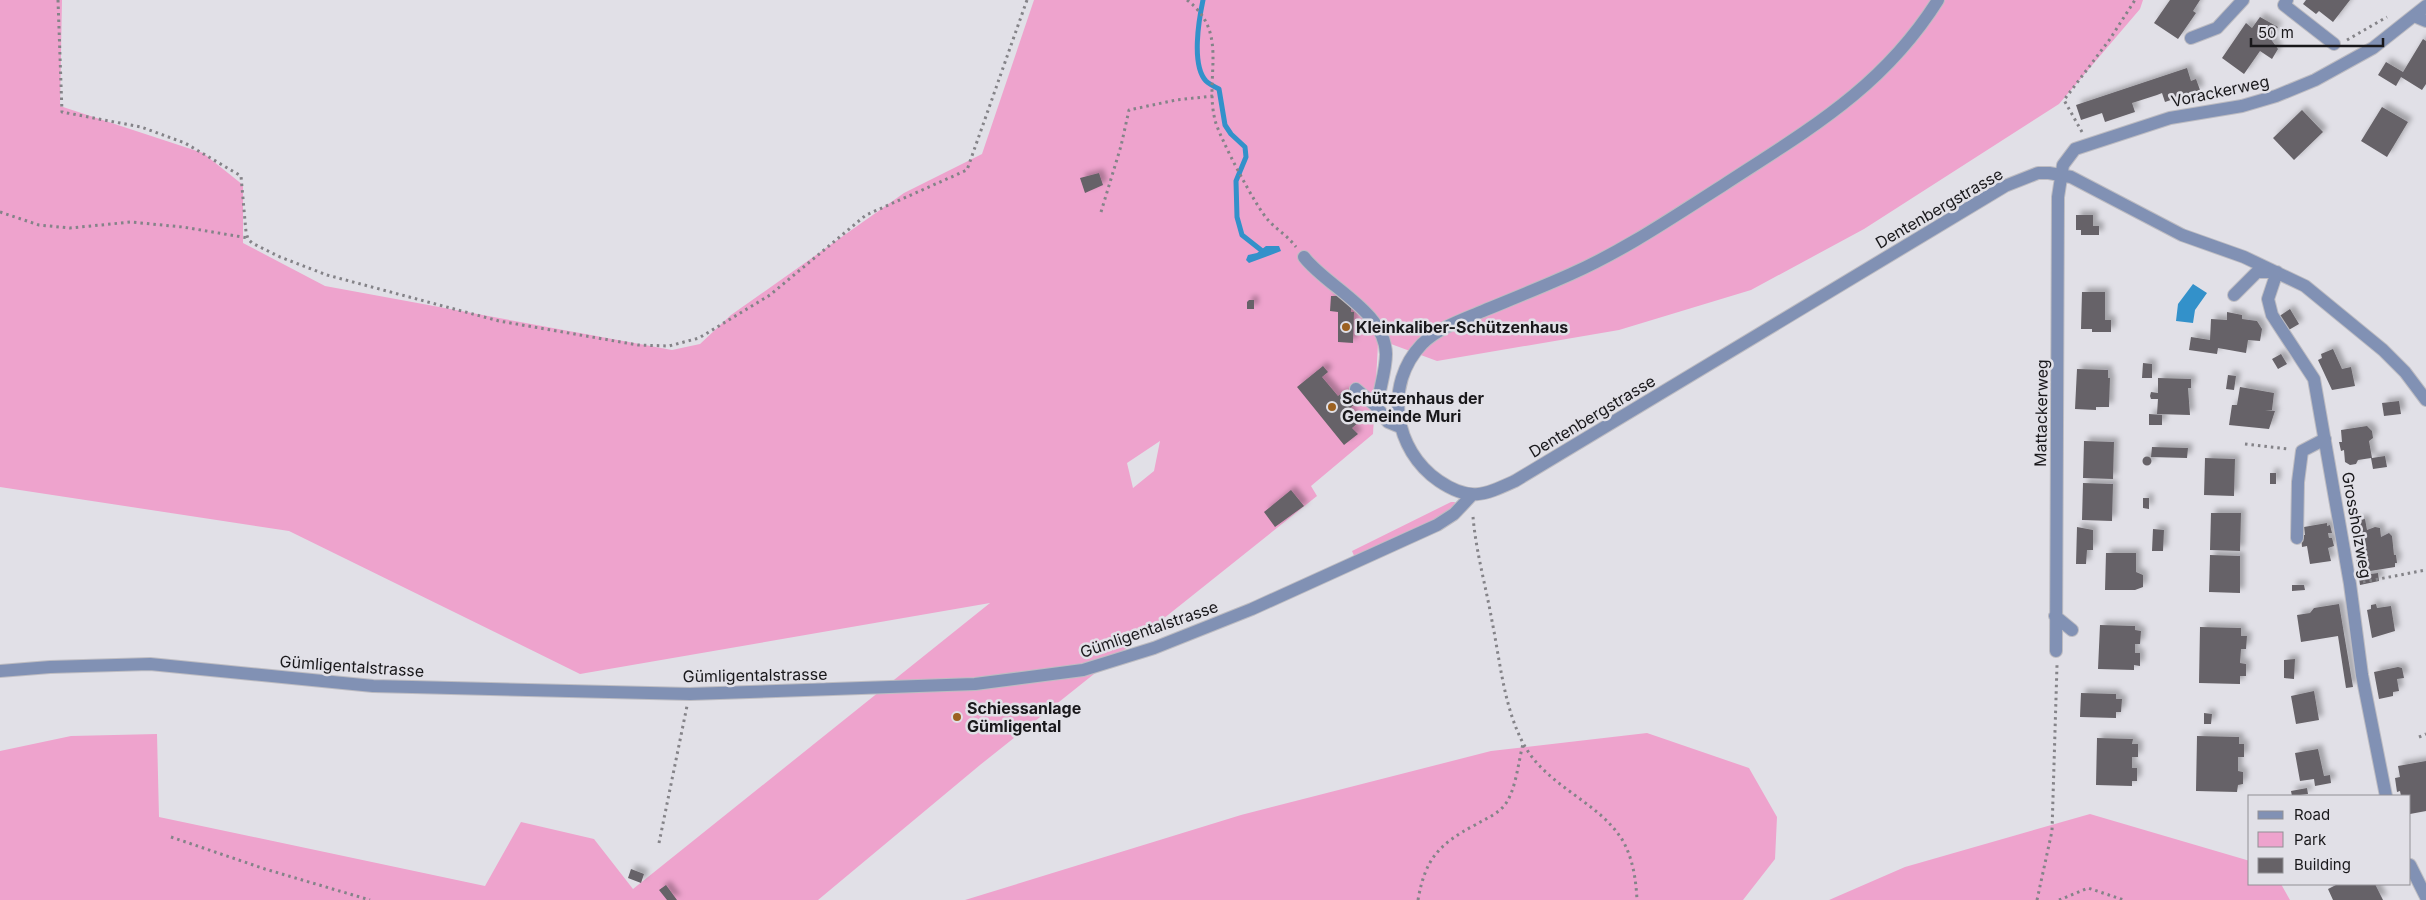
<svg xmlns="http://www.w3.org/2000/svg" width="2426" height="900" font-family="Inter,sans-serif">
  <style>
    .green { fill: #eea3cd; fill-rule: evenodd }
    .water { fill: #3391ca }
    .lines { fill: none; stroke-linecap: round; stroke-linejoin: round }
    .stream { stroke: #3391ca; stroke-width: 5 }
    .building { fill: #666267; filter: url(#shadow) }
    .minor-casing { stroke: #bdbcc2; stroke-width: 14 }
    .path { stroke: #848388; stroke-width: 3; stroke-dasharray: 2.5 4; stroke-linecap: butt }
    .minor { stroke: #8191b4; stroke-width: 12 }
    .poi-dot { fill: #9c6121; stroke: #e1e0e7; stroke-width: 2 }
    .labels { text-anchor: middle; stroke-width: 5; stroke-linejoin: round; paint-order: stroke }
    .street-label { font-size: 16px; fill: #19181b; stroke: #e1e0e7 }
    .poi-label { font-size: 16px; font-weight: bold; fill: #19181b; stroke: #e1e0e7; text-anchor: start }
  </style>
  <defs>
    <filter id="shadow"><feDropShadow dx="4.5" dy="-4.5" stdDeviation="2.5" flood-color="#0004"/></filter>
  </defs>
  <rect width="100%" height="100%" fill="#e1e0e7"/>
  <path class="green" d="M0,0h62l-2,106 143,47 40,32v58l82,43 347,64 28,-6 31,-29 173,-122 78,-39 52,-154h1109l-3,9 -81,95 -195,125 -113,61 -132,40 -182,31 -46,-17 -12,-18 -6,108 -62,52 6,10 -337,269 -162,135h-818v-149l71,-15 86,-2 2,83 326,69 36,-64 73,17 39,50 357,-286 -410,71 -291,-143 -289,-44zM1160,441l-6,30 -21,17 -6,-25z
    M1451,502h4l-1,4 -13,11 -86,41 -3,-7z
    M1647,733l102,35 28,49 -2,42 -32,41h-778l276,-85 250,-64z
    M2090,814l160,47v23h31l9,16h-461l76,-33z"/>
  <path class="water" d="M1266,246h13l2,5 -32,12 -3,-3 2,-5 9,-2z
    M2193,284l14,9 -12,17 -2,13 -17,-2 2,-17z"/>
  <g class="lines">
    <path class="stream" d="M1203,0c-4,19 -12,65 3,81 3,3 9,6 13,8l6,36 6,9 14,13 1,10 -10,24 1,36 5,18 19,15"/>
  </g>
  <path class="building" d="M2170,0h30l-7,11 3,2 -18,26 -24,-16z
    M2306,0h44l-17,22 -14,-11 -3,3 -13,-10z
    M2260,17l18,10 -8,11 8,11 -6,10 -12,-8 -16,23 -22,-16 24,-35 6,5z
    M2423,39l3,2v43l-4,6 -21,-13 -5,9 -18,-11 8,-13 17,10z
    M2187,68l4,13 5,-2 4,11 -35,12 -3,-9 -5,2 -25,8 3,9 -30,10 -3,-9 -21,7 -5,-15z
    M2382,107l26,15 -21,35 -26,-16z
    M2302,110l21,22 -29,28 -21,-22z
    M1099,173l4,12 -18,8 -5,-15z
    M2076,215h17v11h6v9h-18v-5h-5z
    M2082,292h23v28h6v12h-19v-3h-11z
    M1331,296h7l13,12v4h3l-1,31 -15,-1v-30l-8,-1z
    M1249,300h5v9h-7v-7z
    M2290,309l9,15 -12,7 -9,-14z
    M2227,312l15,3v4l15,2 5,8 -2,12 -12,-1 -2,13 -28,-5 -1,6 -28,-4 2,-13 19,3 1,-21 16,1z
    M2333,349l9,20 9,-2 4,19 -23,4 -14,-30 4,-2 -1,-4z
    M2281,354l6,10 -9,5 -6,-10z
    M2143,363l9,1v14h-10z
    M1323,366l5,6 -6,5 16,19 6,-5 11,13 -6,5 10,13 -7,6 6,6 -14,11 -47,-58z
    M2077,369l31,1v8h2l-1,29h-13v3l-21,-1z
    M2228,375l8,1 -2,14 -8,-1z
    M2158,378l33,1v9h-3l2,27 -33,-1 1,-15h-7l-1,-3 1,-4 7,1z
    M2240,387l34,6 -2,17h-7l10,1 -6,18 -40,-4 3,-20h5z
    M2399,401l2,13 -17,2 -2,-13z
    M2149,414l13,1v10h-13z
    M2367,426l5,5 1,7 -4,3 3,17 13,-2 2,11 -14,2 -2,-11 -13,2 -2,4 -6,1 -5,-3 -1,-12 -3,1 -2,-9h3l-1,-12z
    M2084,441l30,1 -1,37 -30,-1z
    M2152,447l36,1 -1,10 -36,-1z
    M2142.5 461a4.5 4.5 0 1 1 9 0a4.5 4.5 0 1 1-9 0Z
    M2205,458l30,1 -1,37 -30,-1z
    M2270,473h6v11h-6z
    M2083,483l30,1 -1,37 -30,-1z
    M1291,490l13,16 -29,21 -11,-15z
    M2143,498h6v11l-6,-1z
    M2211,513h30l-1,38 -30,-1z
    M2365,519l2,11 8,-3 5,1 1,9 8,-4 3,3 2,19h2l1,8h-2v4l-31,5v3l14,-2 1,8 -19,4 -7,-48 3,-1 -2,-15z
    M2327,523v3l3,-1 2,8h-4l1,5h3l2,8 -6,2 3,13 -21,3 -3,-18 -5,1 -1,-12h4l-1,-8z
    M2077,527l16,3v20h-6l-1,14h-10z
    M2153,529l11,1 -1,21h-11z
    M2106,553h30v19l7,3v12l-8,3h-30z
    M2210,555l30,1v37l-31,-1z
    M2292,585h12l1,5 -13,1z
    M2339,604l14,83 -7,1 -8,-52 -37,6 -4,-27 13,-2 4,-5z
    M2376,604l1,4 14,-2 4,25 -23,7 -5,-28 4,-1v-4z
    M2100,625l35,1v4l6,1 -1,13h-5v9h5v13l-6,-1v5l-36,-1z
    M2200,627l41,1v8h6l-1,13h-5l-1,14 6,1v12h-6v8l-41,-1z
    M2295,659l-1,20 -10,-1v-18z
    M2398,667l4,1 2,10 -7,1 2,12 -6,1v4l-14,3 -5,-27z
    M2314,691l5,29 -23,4 -5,-28z
    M2081,693l35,1v5h6l-1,13h-5v6l-36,-1z
    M2204,713l8,1 -1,10h-7z
    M2197,736l42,1v7h5v13h-6v14l5,1v12l-5,1 -1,7 -41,-1z
    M2097,738l36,1 -1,5h6v13h-6v11h5v13h-5v5l-36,-1z
    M2318,749l6,27 6,-1 1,8 -16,3 -1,-7 -14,2 -5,-28z
    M2426,761v50l-16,3v-18h-9l-1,-5 -3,1 -2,-14 5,-1 -2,-11z
    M2307,788l1,6 -16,2 -1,-5z
    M631,869l13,5 -3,9 -13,-5z
    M2338,884h37l8,16h-50l-5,-11z
    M666,885l11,15h-10l-8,-10z"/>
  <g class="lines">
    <defs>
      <path id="minor" d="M1938,0c-56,89 -132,131 -216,186 -49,31 -97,64 -151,88 -29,13 -59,25 -88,37 -21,9 -45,17 -61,33 -39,41 -28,106 17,137 31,21 45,14 76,0l490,-295 33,-13h11l22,4 111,58 62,22 61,29 78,64 22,22 21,28
        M2287,0l-3,5 50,39
        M2414,16l12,5
        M2191,38l26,-10 26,-28
        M1304,257c23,30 81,54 82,97 0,17 -7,36 -9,53
        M2234,295l23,-23h20l-9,27 4,16 42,64 36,205 12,91 24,121
        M1356,389l21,18 11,15 12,5
        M2297,538l1,-56 4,-31 23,-12
        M2055,616l17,14
        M2056,651l2,-454 5,-32 12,-16 95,-31 72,-12 34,-10 39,-16 58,-32 53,-42
        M0,671l50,-4 100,-3 223,22 317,8 285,-10 108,-14 71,-22 98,-39 185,-84 17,-11 17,-18
        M2410,865l16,32"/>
    </defs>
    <use href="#minor" class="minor-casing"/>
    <path class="path" d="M58,0l4,112 79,15 44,16 56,33 5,56 2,7 4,4 28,14 47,18 172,46 139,24 31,1 30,-8 71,-43 96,-80 101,-45 60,-170
      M1187,0c43,33 17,76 28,120 4,17 41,87 53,100 9,10 20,16 28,27
      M2347,40l40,-23
      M2082,132l-18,-32 46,-61 25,-39
      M0,212l39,13 31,3 61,-6 52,5 65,11
      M1101,212l20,-66 8,-36 47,-10 37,-4
      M2245,444l44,5
      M1473,517c3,35 13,70 19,104 8,40 12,86 31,122 23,44 76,58 100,98 10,18 13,39 14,59
      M2363,582l63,-12
      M2419,737l7,-3
      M171,837l94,32 105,31
      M659,843l28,-137
      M1418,900c7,-41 21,-56 57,-75 10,-6 21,-10 29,-19 12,-15 14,-43 19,-62
      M2037,900l15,-69 5,-166
      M2059,900l29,-12 36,12"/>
    <use href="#minor" class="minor"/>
  </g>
  <g class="poi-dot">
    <circle cx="1346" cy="327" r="5"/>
    <circle cx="1332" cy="407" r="5"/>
    <circle cx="957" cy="717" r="5"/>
  </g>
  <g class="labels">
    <g class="street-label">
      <text transform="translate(2220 91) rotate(-12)" y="6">Vorackerweg</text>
      <text transform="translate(1939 208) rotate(-30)" y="6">Dentenbergstrasse</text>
      <text transform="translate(2041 413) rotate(-89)" y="6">Mattackerweg</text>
      <text transform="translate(1592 416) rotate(-31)" y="6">Dentenbergstrasse</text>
      <text transform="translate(2357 525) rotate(80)" y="6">Grossholzweg</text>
      <text transform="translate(1149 629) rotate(-19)" y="6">Gümligentalstrasse</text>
      <text transform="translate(352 666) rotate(4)" y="6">Gümligentalstrasse</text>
      <text transform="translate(755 675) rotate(-1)" y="6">Gümligentalstrasse</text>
    </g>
    <g class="poi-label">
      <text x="1356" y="333">Kleinkaliber-Schützenhaus</text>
      <text x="1342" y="404">Schützenhaus der<tspan x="1342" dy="18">Gemeinde Muri</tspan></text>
      <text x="967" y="714">Schiessanlage<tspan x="967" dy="18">Gümligental</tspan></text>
    </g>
  </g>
  <rect x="2248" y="795" width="162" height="90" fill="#e1e0e7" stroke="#919095"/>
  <rect x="2258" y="811" width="25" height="8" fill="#8191b4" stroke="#919095"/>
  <text x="2294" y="820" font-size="15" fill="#19181b">Road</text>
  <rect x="2258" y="832" width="25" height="15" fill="#eea3cd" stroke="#919095"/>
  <text x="2294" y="845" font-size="15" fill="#19181b">Park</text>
  <rect x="2258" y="858" width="25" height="15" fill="#666267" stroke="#919095"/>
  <text x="2294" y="870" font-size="15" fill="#19181b">Building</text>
  <path d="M2251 38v8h132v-8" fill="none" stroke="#19181b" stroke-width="2.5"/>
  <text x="2258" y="38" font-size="15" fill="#19181b" stroke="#e1e0e7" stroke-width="4" paint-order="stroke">50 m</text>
</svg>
